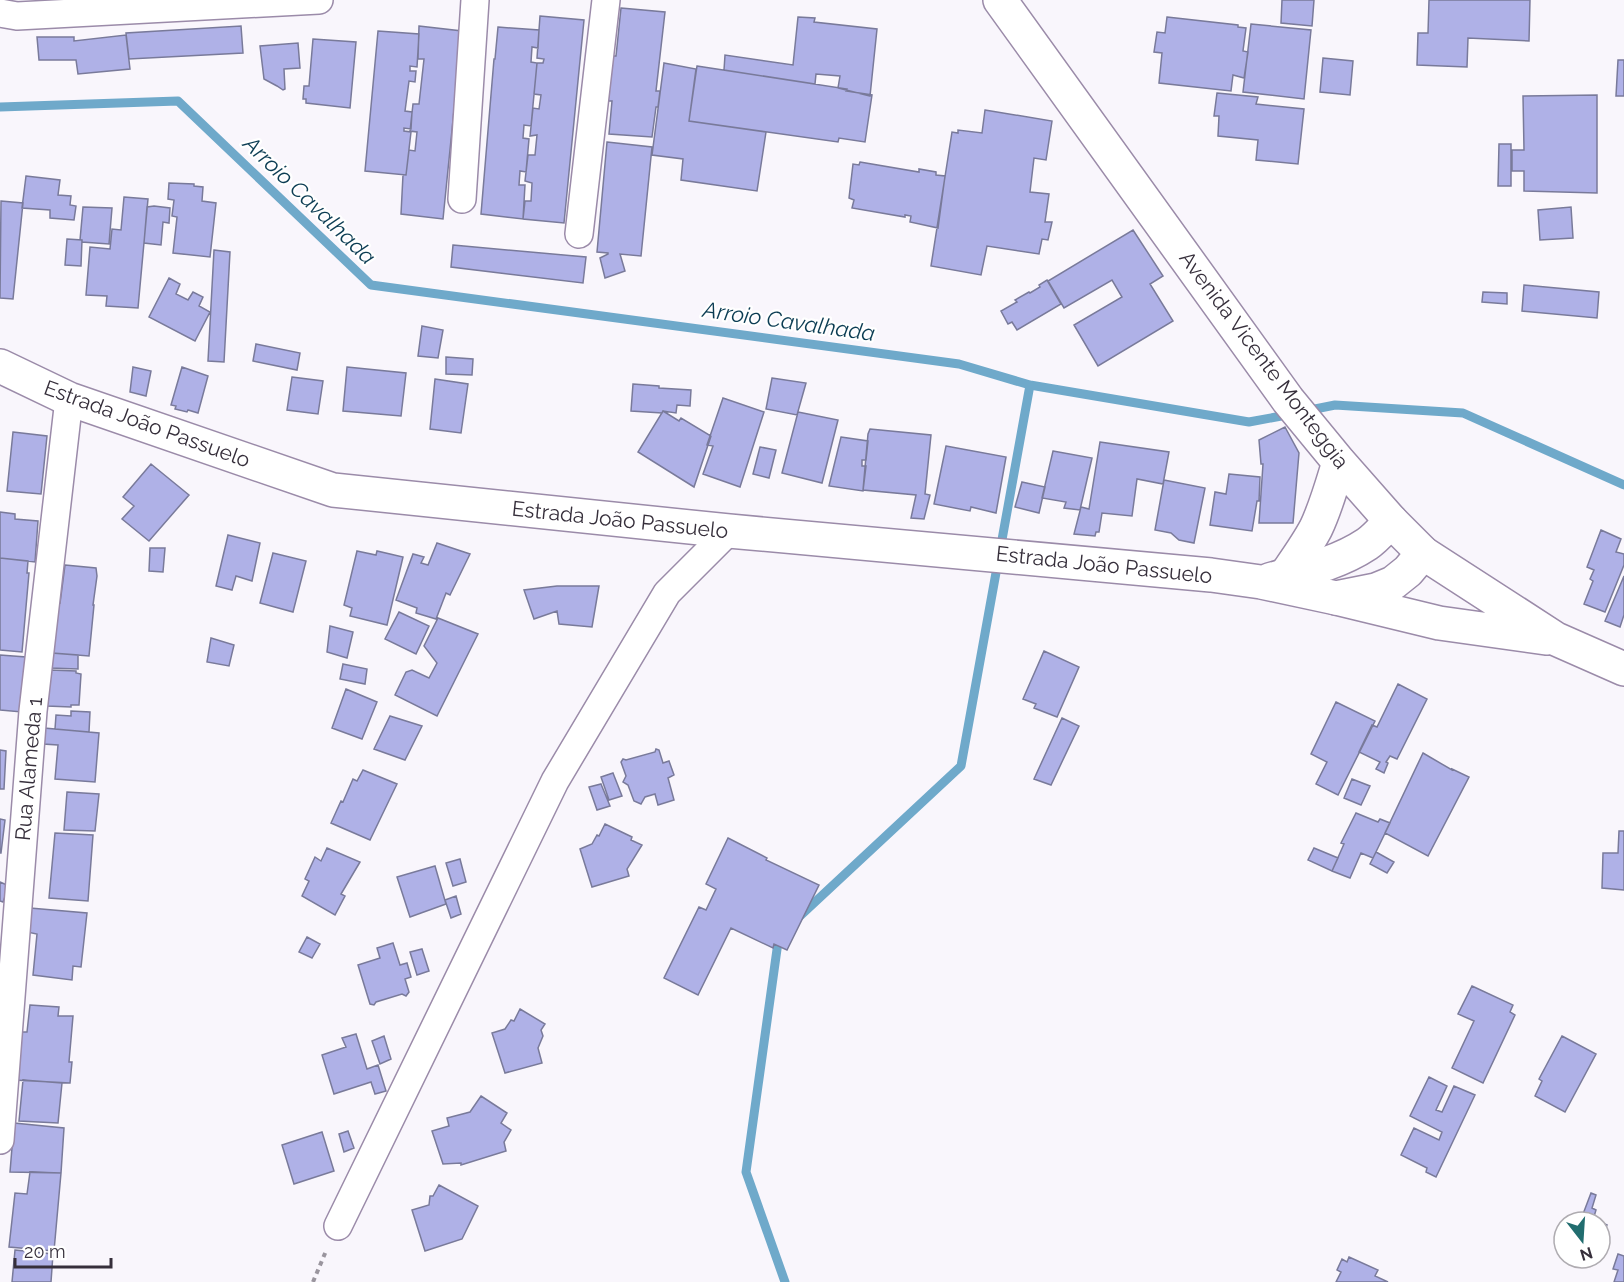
<svg xmlns="http://www.w3.org/2000/svg" width="1624" height="1282" font-family="Raleway,sans-serif">
  <style>
    .lines { fill: none; stroke-linecap: round; stroke-linejoin: round }
    .stream { stroke: #6fa9ca; stroke-width: 9 }
    .building { fill: #afb1e7; stroke: #797a9a; stroke-width: 1.5 }
    .minor-casing { stroke: #9b8ba9; stroke-width: 30 }
    .tertiary-casing { stroke: #9b8ba9; stroke-width: 36 }
    .secondary-casing { stroke: #9b8ba9; stroke-width: 36 }
    .path { stroke: #9a959e; stroke-width: 4; stroke-dasharray: 4.5 4.5; stroke-linecap: butt }
    .minor { stroke: #fff; stroke-width: 27 }
    .tertiary { stroke: #fff; stroke-width: 33 }
    .secondary { stroke: #fff; stroke-width: 33 }
    .labels { text-anchor: middle; stroke-width: 4.5; stroke-linejoin: round; paint-order: stroke }
    .street-label { font-size: 21px; fill: #362f3b; stroke: #fff }
    .water-label { font-size: 22px; font-style: italic; fill: #0b3c53; stroke: #fff }
  </style>
  <rect width="100%" height="100%" fill="#f9f6fc"/>
  <g class="lines">
    <path class="stream" d="M0,107l178,-6 193,184 588,79 71,21 219,37 43,-8
      M1305,411l30,-6 128,8 161,72
      M800,916l161,-150 69,-381
      M779,935l-33,237 39,110"/>
  </g>
  <path class="building" d="M1282,0h32l-2,26 -31,-3z
    M1429,0h101l-1,41 -61,-3 -1,29 -50,-2 1,-32h10z
    M621,8l44,4 -9,79h4l-2,16h-2l-4,30 -43,-3 3,-33h-4l5,-45h3z
    M540,16l44,4 -20,203 -41,-4 2,-18h6l1,-18 -7,-2 3,-26h7l2,-20 -7,1 3,-28 6,1 2,-14 -7,-1 3,-31h6l1,-4 -7,-1z
    M798,17l17,1 -1,4 63,7 -7,67 -32,-8 2,-12 -24,-2 -1,10 -91,-14 1,-15 68,10z
    M1167,17l71,8v2l8,1 -3,23 5,1 -4,26 -11,-3 -2,16 -72,-8 3,-30 -8,-1 3,-20 8,1z
    M1251,24l60,6 -7,69 -61,-7z
    M241,26l2,27 -114,6 -3,-26z
    M419,26l43,5 -19,188 -42,-5 2,-39h3l3,-25 6,1 2,-19 -7,-1 3,-27h6l5,-45h-6z
    M498,27l41,3 -1,18 -6,-1 -1,15 6,1 -6,63 -7,-1 -1,13 6,1 -3,33 -6,-1 -1,14h6l-2,34 -42,-5 13,-155h1z
    M378,31l41,3 -2,33 -7,-1v5h6l-1,11 -6,-1 -4,30 7,1 -1,17 -7,-1v3l7,1 -5,43 -41,-4z
    M126,35l4,34 -52,5 -2,-14h-37l-2,-23h37v4z
    M313,39l43,3 -6,66 -44,-5v-4h-3l1,-13h5z
    M298,43l2,25 -16,1 1,20 -2,1 -6,-4 -13,-7 -4,-33z
    M1323,58l30,3 -3,34 -30,-3z
    M1618,60h6v36h-8z
    M664,63l32,6 -7,52 77,11 -9,59 -76,-11 2,-21 -31,-4z
    M697,66l150,23 -1,2 26,4 -7,47 -26,-4 -1,4 -149,-21z
    M1217,93l41,4 -2,7 48,5 -6,55 -42,-4 2,-20 -40,-4 1,-20h-5z
    M1597,95v98l-73,-2v-20h-12v-21h12l-1,-54z
    M985,110l67,11 -6,39 -12,-2 -4,34 19,2 -4,28h7l-4,18 -6,-1 -3,15 -52,-8 -6,29 -50,-9 21,-134 6,1v-3l24,3z
    M607,142l45,5 -11,109 -21,-2 5,17 -20,7 -5,-20 8,-4v-1l-11,-1z
    M1499,144h12v42h-13z
    M860,162l59,10v-3l17,3v3l9,1 -7,52 -28,-6 1,-6 -6,-1v2l-53,-9 2,-8 -5,-2 4,-34 6,1z
    M26,176l34,4 -2,15 13,1 -1,9 6,1 -2,14 -24,-2v-8l-28,-2z
    M169,183l25,1v2l9,1 -1,14 14,2 -6,54 -37,-4 4,-36 -5,-1 2,-16 -6,-1z
    M124,197l24,2 -10,109 -32,-2 1,-10 -21,-1 4,-48 20,2 2,-20 9,1z
    M1,201l22,2 -10,96 -13,-1z
    M154,206l16,2 -1,15 -6,-1 -2,23 -17,-2 3,-36z
    M83,207l29,1 -3,36 -27,-2v-2h-2z
    M1571,207l2,31 -33,2 -2,-30z
    M1133,230l30,46 -13,8 23,37 -75,45 -24,-41 48,-28 -10,-17 -48,28 -16,-27z
    M67,239l15,1 -1,26 -16,-1z
    M453,245l133,12 -3,26 -132,-16z
    M214,250l16,2 -6,110 -16,-1z
    M169,278l11,6 -4,10 12,6 5,-8 10,5 -4,9 11,6 -15,29 -46,-24z
    M1047,280l14,24 -44,26 -5,-8 -4,2 -7,-13 16,-9 -2,-2 14,-8 1,1 10,-6 -1,-2z
    M1524,285l75,7 -2,26 -75,-7z
    M1483,292l24,1v11l-25,-2z
    M422,326l21,4 -5,28 -20,-2z
    M256,344l44,9 -3,17 -44,-9z
    M446,357l27,2 -1,16 -26,-1z
    M133,367l18,4 -5,25 -16,-4z
    M182,367l26,9 -10,37 -10,-3 -1,2 -12,-3 1,-3 -5,-1z
    M347,367l59,6 -5,43 -58,-5z
    M292,377l31,4 -5,33 -31,-4z
    M772,378l34,5 -9,32 -31,-6z
    M435,379l33,5 -7,49 -31,-4z
    M633,384l26,2v2l32,2 -1,16 -13,-1 -1,8 -13,-2 -1,2 -31,-2z
    M723,398l41,14 -24,75 -37,-13 10,-28 -6,-1z
    M663,411l16,10 2,-3 30,18 -17,51 -56,-35z
    M798,412l40,8 -16,63 -40,-10z
    M1285,427l14,26 -6,70h-34l4,-59h-2l-2,-24z
    M870,429l61,6 -6,59 5,1 -6,24 -13,-1 5,-23 -53,-5 5,-56z
    M13,432l34,4 -6,58 -34,-3z
    M841,437l27,4 -2,19h-4v6h4l-3,25 -34,-5z
    M1100,442l69,10 -6,32 -26,-5 -5,37 -30,-3 -3,19h-3l-1,4 -21,-2 7,-27 8,2z
    M946,446l60,11 -10,56 -25,-6 -1,4 -36,-7z
    M760,447l16,3 -7,28 -16,-4z
    M1053,451l39,7 -12,52 -16,-2 2,-6 -24,-4z
    M151,464l38,31 -40,46 -27,-22 12,-13 -11,-9z
    M1229,474l31,3 -1,24h-2l-5,30 -42,-6 5,-33 11,2z
    M1164,480l41,8 -11,55 -15,-3 -8,-7 -16,-3z
    M1022,482l23,5 -6,26 -24,-6z
    M0,512l15,2v5l23,2 -3,41 -35,-4z
    M1601,530l20,9 -5,13 8,2v11l-19,47 -21,-8 9,-23 -3,-2 4,-9 -7,-3z
    M228,535l32,8 -8,38 -16,-5 -4,14 -16,-4z
    M437,543l33,11 -20,41 -4,-2 -10,26 -20,-6 1,-5 -21,-8 17,-46 11,3 -3,6 7,2z
    M150,548h15l-2,24 -14,-1z
    M357,551l19,4 1,-4 26,6 -16,68 -37,-9 2,-8 -8,-3z
    M273,553l33,8 -13,51 -33,-9z
    M0,558l28,3 -1,12h2l-7,79 -22,-2z
    M65,565l31,3 1,8 -4,29h1l-5,51 -37,-3 4,-51 4,1z
    M1624,576v39l-4,12 -15,-6z
    M557,586h42l-7,41 -33,-3 -2,-13 -23,8 -10,-29z
    M399,612l30,14 -13,28 -31,-15z
    M438,618l40,16 -41,82 -42,-21 11,-23 6,-2 17,8 8,-15 -13,-17z
    M330,626l23,6 -6,26 -20,-6z
    M211,638l23,7 -5,21 -22,-4z
    M1044,651l35,16 -22,50 -23,-9 2,-4 -13,-5z
    M52,653l26,2v14l-28,-1z
    M0,655l26,2 -4,55 -22,-2z
    M343,664l24,5 -2,15 -25,-5z
    M50,670l26,1v2l5,1 -2,31h-8v2l-24,-1z
    M1398,684l29,15 -30,60 -7,-3 -4,6 2,1 -4,10 -8,-4 4,-7 -21,-10 13,-27 5,2z
    M346,689l31,13 -15,37 -30,-11z
    M1336,702l39,19 -37,74 -22,-11 11,-22 -16,-8z
    M71,711l19,1 -1,20 -34,-3 1,-14 15,1z
    M390,716l32,10 -17,34 -31,-11z
    M1062,718l17,8 -28,59 -17,-6z
    M44,728l55,5 -4,49 -40,-3 3,-34 -15,-1z
    M656,749l3,1 4,13 6,-2 5,14 -6,3 6,22 -16,5 -3,-11 -10,3 -4,7 -7,-3 -6,-16 -5,-3 3,-6 -5,-14 2,-3 3,1 29,-8z
    M0,750l6,1 -2,38h-4z
    M1423,753l29,17v-1l17,8 -41,79 -43,-23z
    M363,770l34,14 -27,56 -39,-17 10,-22 2,1 10,-23 4,2z
    M613,773l9,23 -13,4 -8,-23z
    M1352,779l18,7 -9,19 -17,-7z
    M601,784l9,22 -13,4 -8,-23z
    M67,792l32,2 -4,37 -31,-1z
    M1356,813l22,9 2,-3 10,4 -17,35 -12,-5 -11,25 -18,-7 12,-27 -3,-1z
    M0,819l5,1 -4,33h-1z
    M605,824l27,13 -1,3 11,5 -15,24 2,7 -37,11 -12,-38 12,-5 5,-9 2,1z
    M1619,831h5v59l-22,-2 1,-35h15z
    M55,833l38,2 -5,66 -39,-3z
    M728,838l39,20 -1,2 53,25 -32,65 -13,-6 -1,4 -42,-20 -33,67 -34,-17 35,-71 7,3 10,-21 -10,-5z
    M327,848l33,14 -19,32 4,2 -10,19 -33,-19 7,-15 -4,-2 10,-22 6,4z
    M1314,848l24,10 -6,13 -24,-11z
    M1376,852l18,10 -7,11 -17,-9z
    M460,859l6,23 -13,4 -7,-23z
    M435,866l11,38 -36,13 -13,-40z
    M0,882l9,4 -6,16 -3,-1z
    M456,896l5,18 -10,4 -6,-18z
    M30,908l57,5 -6,54 -8,-1 -1,14 -39,-5 4,-41 -10,-2z
    M307,937l13,7 -8,14 -13,-6z
    M393,943l7,22 7,-2 4,14 -6,2 4,13 -3,4 -4,-2 -26,8 -2,3 -4,-1 -12,-39 22,-7 -3,-10z
    M422,949l7,22 -12,4 -7,-23z
    M1472,986l41,19 -3,7 5,3 -32,68 -31,-15 22,-47 -16,-7z
    M30,1005l29,2 -1,9h15l-4,46h3l-2,21 -56,-3 5,-48h8z
    M520,1009l25,15 -4,6 2,6 -5,12 4,15 -37,10 -13,-40 13,-4 6,-9 3,1z
    M356,1034l11,35 11,-4 8,26 -11,3 -4,-12 -37,12 -12,-39 24,-8 -4,-9z
    M384,1036l7,23 -11,5 -8,-23z
    M1562,1036l34,18 -31,58 -30,-16 7,-15 -3,-2z
    M1429,1077l18,9 -11,24 6,2 12,-26 21,9 -39,82 -10,-5 1,-4 -26,-13 13,-27 25,12 3,-8 -32,-16z
    M23,1080l39,3 -4,40 -39,-2z
    M481,1096l26,17 -6,10 10,7 -7,12 2,9 -45,14v-2l-18,1 -11,-33 17,-5 -2,-8 23,-6z
    M14,1123l50,5 -3,45 -51,-1z
    M348,1131l6,17 -10,4 -5,-18z
    M322,1132l12,39 -40,13 -12,-39z
    M30,1172l31,1 -7,78 -45,-4 6,-54 12,1z
    M439,1185l39,21 -16,33 -37,12 -13,-41 17,-5 1,-9h3z
    M1591,1193l5,2 -4,13 4,2 -3,10 7,2h-20z
    M1600,1222l7,3 -6,15h-1z
    M15,1250l38,4 -2,28h-39z
    M1618,1254l6,2v26h-10l4,-12 -5,-1z
    M1349,1257l29,13 -3,6 13,6h-52l5,-10 -4,-2 5,-11 5,3z"/>
  <g class="lines">
    <defs>
      <path id="minor" d="M0,13l17,3 302,-16
        M462,199l13,-199
        M579,234l27,-234
        M0,1140l33,-429 36,-312
        M338,1226l217,-445 112,-188 62,-62"/>
      <path id="tertiary" d="M0,366l69,33 264,91 396,41 482,44 50,7 75,16 40,-8 17,-7 15,-12 15,-18
        M1269,580c33,-9 68,-16 98,-36 9,-6 16,-15 24,-23"/>
      <path id="secondary" d="M1000,0l288,400 51,62 52,59 32,32 133,86 68,30
        M1285,576c11,-16 22,-31 31,-48 10,-21 16,-43 23,-66
        M1336,598l103,25 107,15"/>
    </defs>
    <use href="#minor" class="minor-casing"/>
    <use href="#tertiary" class="tertiary-casing"/>
    <use href="#secondary" class="secondary-casing"/>
    <path class="path" d="M313,1282l13,-31"/>
    <use href="#minor" class="minor"/>
    <use href="#tertiary" class="tertiary"/>
    <use href="#secondary" class="secondary"/>
  </g>
  <g class="labels">
    <g class="street-label">
      <text transform="translate(1264 360) rotate(53)" y="7">Avenida Vicente Monteggia</text>
      <text transform="translate(147 424) rotate(20)" y="7">Estrada João Passuelo</text>
      <text transform="translate(620 520) rotate(6)" y="7">Estrada João Passuelo</text>
      <text transform="translate(1104 565) rotate(6)" y="7">Estrada João Passuelo</text>
      <text transform="translate(29 769) rotate(-85)" y="7">Rua Alameda 1</text>
    </g>
    <g class="water-label">
      <text transform="translate(310 200) rotate(44)" y="8">Arroio Cavalhada</text>
      <text transform="translate(789 321) rotate(8)" y="8">Arroio Cavalhada</text>
    </g>
  </g>
  <g transform="translate(1582 1240) rotate(163)"><circle r="28" fill="#ffffff" stroke="#afacb1" stroke-width="1.5"/>
  <path d="M0-4.5L10 22L0 15L-10 22Z" fill="#216d6f"/>
  <text y="-9" font-size="16" font-weight="bold" text-anchor="middle" fill="#362f3b">N</text>
  </g>
  <path d="M15 1258v9h96v-9" fill="none" stroke="#362f3b" stroke-width="3"/>
  <text x="24" y="1258" font-size="18" fill="#362f3b" stroke="#ffffff" stroke-width="4.5" paint-order="stroke">20 m</text>
</svg>
